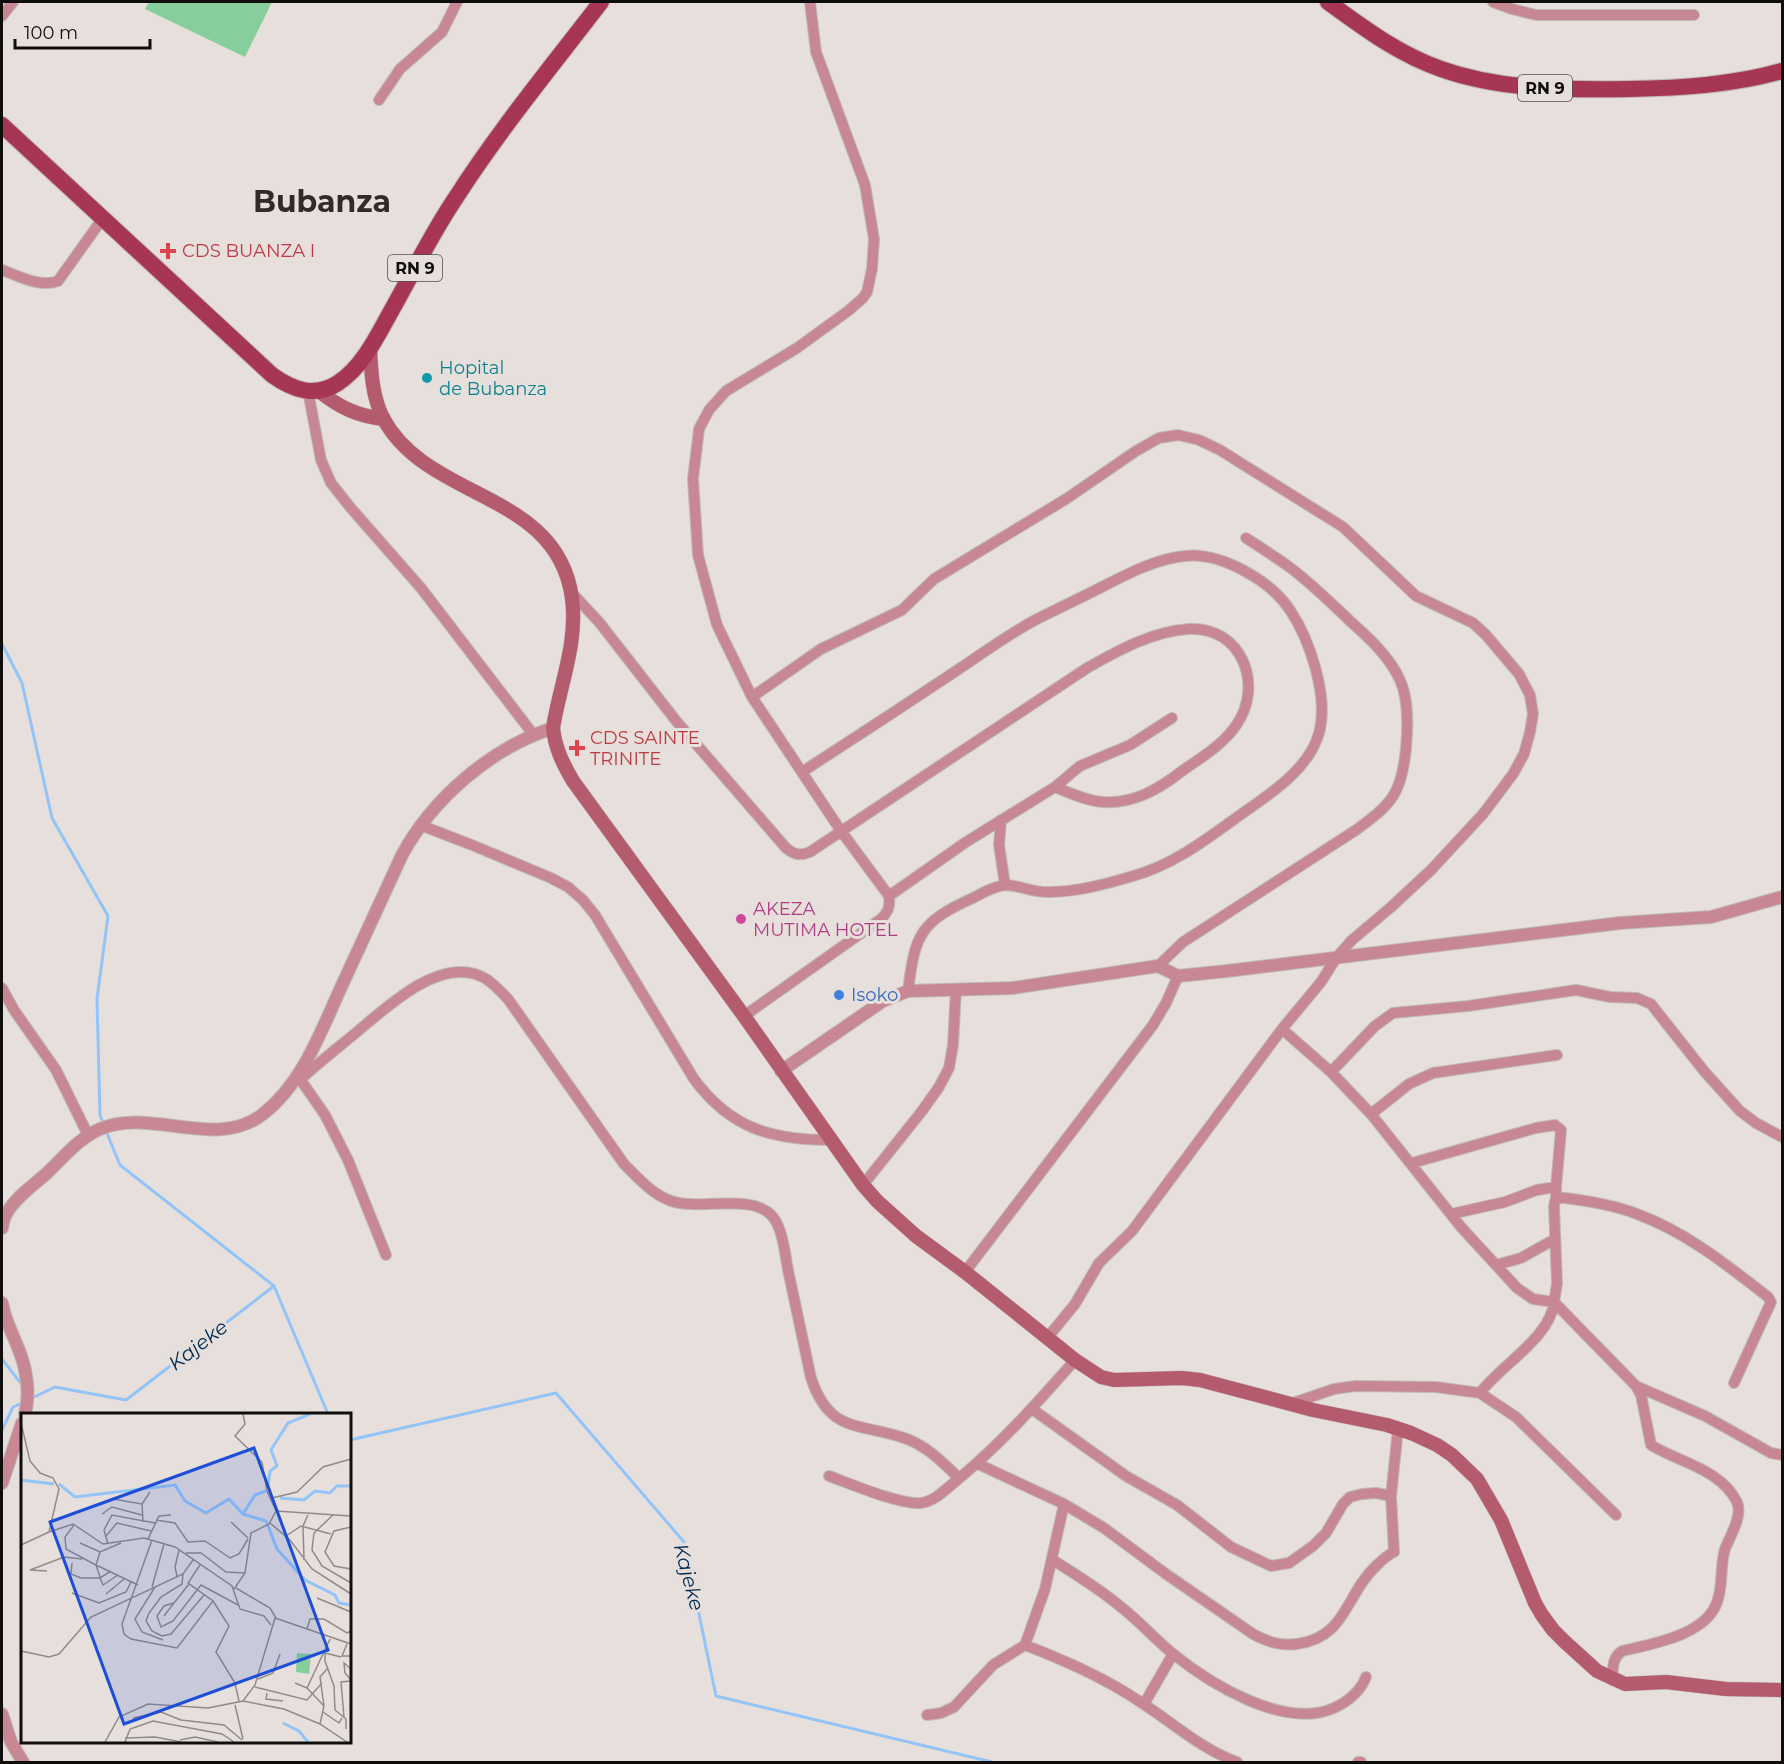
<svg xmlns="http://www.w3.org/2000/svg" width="1784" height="1764" font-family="Montserrat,sans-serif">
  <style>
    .green { fill: #86cf9c }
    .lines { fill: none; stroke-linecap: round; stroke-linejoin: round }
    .stream { stroke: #93c4f8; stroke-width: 3 }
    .minor-casing { stroke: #c0b9b6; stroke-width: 12 }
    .tertiary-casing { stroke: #c0b9b6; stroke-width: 14 }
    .secondary-casing { stroke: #c0b9b6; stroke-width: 15 }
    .primary-casing { stroke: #c0b9b6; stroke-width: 18 }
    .minor { stroke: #c78893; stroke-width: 10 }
    .tertiary { stroke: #c78893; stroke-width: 12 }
    .secondary { stroke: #b55b6e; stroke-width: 14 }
    .primary { stroke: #a63654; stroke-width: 16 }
    .health-dot { fill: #e0444e; stroke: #e7dfdb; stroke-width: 2 }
    .culture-dot { fill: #0f9aa8; stroke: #e7dfdb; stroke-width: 2 }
    .hotel-dot { fill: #d1479c; stroke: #e7dfdb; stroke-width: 2 }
    .shop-dot { fill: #3f7fe0; stroke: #e7dfdb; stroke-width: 2 }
    .labels { text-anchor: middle; stroke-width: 6; stroke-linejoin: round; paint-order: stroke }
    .shield { fill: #e7dfdb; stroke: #504d4a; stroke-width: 1.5 }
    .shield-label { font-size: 16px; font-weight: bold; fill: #100e0c }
    .health-label { font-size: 18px; fill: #be3a42; stroke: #e7dfdb; text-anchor: start }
    .culture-label { font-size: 18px; fill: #0d838f; stroke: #e7dfdb; text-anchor: start }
    .hotel-label { font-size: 18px; fill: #b23c85; stroke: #e7dfdb; text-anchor: start }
    .shop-label { font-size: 18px; fill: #366cbe; stroke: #e7dfdb; text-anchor: start }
    .water-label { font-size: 20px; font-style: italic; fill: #002b53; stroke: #e7dfdb }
    .town-label { font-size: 30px; font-weight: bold; fill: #312b28; stroke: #e7dfdb }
    .inset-river { fill: none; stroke: #93c4f8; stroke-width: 3 }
    .inset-road { fill: none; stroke: #918b88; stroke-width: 1.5 }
    .view { fill: #1d4ed8; fill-opacity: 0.15; stroke: #1d4ed8; stroke-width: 3 }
    .inset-edge { fill: none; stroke: #100e0c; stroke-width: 3 }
  </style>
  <rect width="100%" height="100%" fill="#e7dfdb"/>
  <path class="green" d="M149,2h123l-27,55 -100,-48z"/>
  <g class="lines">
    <path class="stream" d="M2,644l20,39 30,135 56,98 -11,83 3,116 4,10
      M106,1131l14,34 154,121
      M2,1359l21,27
      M32,1398l23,-11 71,13 148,-114 54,128
      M2,1430l11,-23 11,-5
      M350,1440l206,-47 128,149 32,154 276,66"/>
    <defs>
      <path id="minor" d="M1493,2l19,7 24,6h158
        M2,16l11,-14
        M379,100l21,-31 42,-37 15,-30
        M2,270c17,6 38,18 56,11l45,-63
        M308,391l13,69 10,23 19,24 71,81 112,146
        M571,592l28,30 78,100 109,126c9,7 14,8 24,4l277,-184c32,-18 66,-37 102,-39 52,-3 75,55 48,95 -13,20 -35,33 -55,47 -23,18 -48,33 -79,31 -16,-1 -33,-9 -48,-15l25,-21 50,-21 42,-27
        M752,697l-35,-72 -19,-70 -5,-76 6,-50 10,-19 17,-19 71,-43 51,-37 15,-13 4,-6 5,-23 2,-30 -9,-54 -49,-133 -6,-50
        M802,772c51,-33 103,-67 154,-101 27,-18 54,-38 83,-53 18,-9 37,-18 55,-27 28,-14 59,-32 91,-35 36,-4 86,25 105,54 20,30 39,87 29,123 -9,33 -43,57 -69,75 -37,26 -73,56 -117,68 -27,8 -56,16 -84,16 -14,1 -28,-6 -42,-7 -10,0 -25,8 -34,13 -53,24 -58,36 -65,93
        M1001,820l-2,25 6,40
        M420,825l52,20 79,33 17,9 15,13 12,15 99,164c36,49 77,61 136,61
        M889,896l77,-54 89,-55
        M1158,966l25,-24 173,-112c36,-26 46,-37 50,-82 2,-22 3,-48 -6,-68 -11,-24 -31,-42 -50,-59 -20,-19 -40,-39 -62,-55 -14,-10 -28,-19 -42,-28
        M2,988l12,22 42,60 32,65
        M744,1016l137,-97c8,-8 9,-13 8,-23l-48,-65 -89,-134 69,-48 81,-39 32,-31 132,-80 70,-48 23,-13 19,-3 21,5 21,10 123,77 73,69 57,27 13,12 33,39 11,21 3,19 -3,18 -6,22 -11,20 -30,40 -52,56 -41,38 -38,32 -16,18 -15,24 -39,47 -150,202 -33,32 -24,41 -27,33
        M1282,1029l49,43 40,42 90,113 56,61 16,11 21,3c-3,35 -53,63 -74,91
        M1331,1072l44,-46 18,-13 75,-7 108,-16 34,7 27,1 14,6 53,67 36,40 16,12 26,14
        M298,1076l27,39 23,45 38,95
        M301,1079c18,-17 38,-32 57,-48 29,-24 76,-69 117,-57 14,4 23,15 33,25l116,165c14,14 28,30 47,37 29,10 81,-9 102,16 10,13 12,37 15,53 8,36 15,72 23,108 19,57 49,44 96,61 21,8 36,24 52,39
        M1371,1114l38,-30 24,-11 124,-18
        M1412,1163l124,-35 19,-3 6,5 -5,57
        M863,1185l59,-74 17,-24 10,-19 4,-23 3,-56
        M1556,1197l-2,9 3,77 -3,19 82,84 5,9 10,50c27,17 70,24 86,57 6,14 -7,34 -12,47 -5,16 -2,34 -7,50 -9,36 -66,45 -96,52 -10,7 -9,17 -10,29
        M1451,1214l54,-12 32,-12 19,-3v10c27,3 56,7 81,17 49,18 90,51 131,83l3,5 -37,81
        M1496,1265l25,-7 34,-19
        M965,1272l188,-247 13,-22 12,-27
        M1636,1386l69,30 66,37 11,2
        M1290,1404l44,-15 22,-3 80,1 44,6 36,24 100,98
        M1032,1409l94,67 51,29 54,42 40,19 18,-3 24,-17 13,-13 17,-29 7,-7 12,-3 14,-1 15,3
        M978,1464l86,40 40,24 62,46 87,60c15,8 27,12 44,10 50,-7 48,-49 79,-78 6,-6 11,-11 18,-14l-3,-56 7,-67
        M829,1476c22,8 71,29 92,27 14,-2 25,-14 35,-22 44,-36 82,-79 119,-121
        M1053,1560c23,15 47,29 68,47 18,14 33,31 51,46 38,31 113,77 162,55 15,-7 26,-16 32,-31
        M1025,1645c41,16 80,33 117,58 31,20 59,46 95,59
        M1144,1704l29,-50
        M927,1715l14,-2 13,-6 39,-42 32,-20 20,-56 19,-85
        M1358,1762h3"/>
      <path id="tertiary" d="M781,1071l102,-70 25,-10 105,-3 145,-22 20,10 49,-5 393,-48 91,-6 71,-20
        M2,1228c1,-6 3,-13 6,-17 9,-15 27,-27 39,-38 16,-15 32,-35 53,-44 51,-22 116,22 163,-15 41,-32 59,-86 80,-131 20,-43 40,-86 59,-128 31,-57 89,-107 151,-127
        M2,1303c3,18 12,33 18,50 7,18 10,42 5,61
        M2,1483l20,-60
        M2,1714l9,28 12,20"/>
      <path id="secondary" d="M370,347c1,24 2,49 13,71 45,84 174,72 189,180 6,45 -12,86 -19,130 2,20 10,36 20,53l171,235 119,169 14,16 39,35 49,36 110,88 26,17 13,3 68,-2 18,2 113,30 74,15 24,8 26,12 15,10 25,24 24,41 34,83 7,12 11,15 12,12 32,29 28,13 41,-2 60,7 56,1
        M319,391c21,17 39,25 65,28"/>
      <path id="primary" d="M1328,2c36,26 70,52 113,67 59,21 126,21 188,20 52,-1 104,-4 153,-18
        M2,125l270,250c21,15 43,23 66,8 27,-18 41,-51 56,-77 20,-36 38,-73 61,-107 44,-69 97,-133 146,-197"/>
    </defs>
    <use href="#minor" class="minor-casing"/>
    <use href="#tertiary" class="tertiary-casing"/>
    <use href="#secondary" class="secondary-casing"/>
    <use href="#primary" class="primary-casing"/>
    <use href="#minor" class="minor"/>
    <use href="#tertiary" class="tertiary"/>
    <use href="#secondary" class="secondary"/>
    <use href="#primary" class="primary"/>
  </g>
  <g class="health-dot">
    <path d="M165 242h6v6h6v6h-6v6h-6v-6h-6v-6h6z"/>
    <path d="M574 739h6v6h6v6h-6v6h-6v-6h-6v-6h6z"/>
  </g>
  <circle class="culture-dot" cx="427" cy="378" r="6"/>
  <circle class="hotel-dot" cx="741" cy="919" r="6"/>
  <circle class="shop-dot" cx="839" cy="995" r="6"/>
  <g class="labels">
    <g class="shield">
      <rect x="1518" y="75" width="54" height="26" rx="4.5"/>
      <rect x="388" y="255" width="54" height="26" rx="4.5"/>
    </g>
    <g class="shield-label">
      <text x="1545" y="94">RN 9</text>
      <text x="415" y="274">RN 9</text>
    </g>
    <g class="health-label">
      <text x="182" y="257">CDS BUANZA I</text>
      <text x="590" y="744">CDS SAINTE<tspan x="590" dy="21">TRINITE</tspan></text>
    </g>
    <g class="culture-label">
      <text x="439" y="374">Hopital<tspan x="439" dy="21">de Bubanza</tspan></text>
    </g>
    <g class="hotel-label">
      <text x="753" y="915">AKEZA<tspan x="753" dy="21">MUTIMA HOTEL</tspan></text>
    </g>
    <g class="shop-label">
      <text x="851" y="1001">Isoko</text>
    </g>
    <g class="water-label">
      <text transform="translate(198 1345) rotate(-38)" y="7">Kajeke</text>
      <text transform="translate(689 1577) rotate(75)" y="7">Kajeke</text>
    </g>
    <g class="town-label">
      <text x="322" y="212">Bubanza</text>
    </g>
  </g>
  <g transform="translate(21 1413)">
    <rect width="330" height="330" fill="#e7dfdb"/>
    <path d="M276,240l14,1 -2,20 -13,-2z" fill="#86cf9c"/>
    <path class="inset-river" d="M0,67l33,4M38,71l16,13 100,-12 10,16 21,12 23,-14 14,15 12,-19 11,-4M247,74l2,-16 7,-5 -6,-16 17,-27 22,-9M259,85l24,2 11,-9 15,2 7,-7h14M222,101l23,7 11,28 28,31 30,15 4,8 12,2M262,310l16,8 9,11"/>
    <path class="inset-road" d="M0,10l9,38 10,12 13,5 6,11 -10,43 24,-8 30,20 41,-6 31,9 57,39 8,23 24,7 7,9M251,85l25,-6 26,-25 28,-8M78,92l14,-6 29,5M255,98l75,5M81,101l10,-7 30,8M312,102l-19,18 -2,17 10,16 29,17M135,107l19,3 13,19 17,-1 25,17 9,-4 9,-15M122,109l-1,-18 8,-12M210,109l17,16M249,110l20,17 22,29 39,25M53,112l-9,12 1,12 30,16 4,12M330,114l-17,4 -9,21 9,14 17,3M85,123l11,-13 34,8M265,123l15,-10 30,8M127,126l11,-23 12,-1M131,127l-30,84 2,10 7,5 46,9 36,-47 -25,-18 12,-18M59,130l20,9 21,-9M87,131l-4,-14 8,-15 43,8M0,132l28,-13M79,139l-4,13 42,20M165,140h15l25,19 19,1M283,147l-1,-34 5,-11M51,150l-1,11 10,4h19l11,-7M26,158l-17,-1 34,-13 18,2M162,161l-1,10 -21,13 -12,16 -3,8 6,10 10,5 9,-2 33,-39M156,163l-2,-9 4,-17M79,165l3,7 15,-10M131,174l12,-43M134,174l-20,32 7,13 21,8M215,175l34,20 6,10M213,176l11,-16 6,-40 18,-9 7,-13 -9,-20 -5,-29 -27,-26 10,-12 -2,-10M51,180l27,10 27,-11 5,-10M85,181l18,-15M296,185l34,14M192,188l16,25 -13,26 19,31 4,18M153,190l15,-19M143,203l10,-13 -10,3 -7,10 4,11 12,-6 28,-36 37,20M286,216l3,-10h14l23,14 4,-2M326,231l-5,12h9M0,238l28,6 10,-3 32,-37 92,-43 10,-14M320,244l-16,-4v8l9,25 1,24 11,9v10M330,256l-7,-6 1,10 6,7M237,266l15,-6 7,-19M274,270l12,5 23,-49M234,274l52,13 15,-17M286,275l17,18 -4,18M246,280l-1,6 17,2M222,288l41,8 36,15 27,18M214,292l8,34M303,293l-4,-29 7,-8M302,299l16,11 3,-5M323,304l-3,-35 10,-1M112,305l28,-6 20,8 43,5 18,15M104,325l30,-1 26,5M159,327l15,-3 23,5M84,329l14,-25 29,-13 60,4 35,-7 12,-16 20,-67 76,26M104,329l5,-13 23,-8 69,13 12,8"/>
    <path class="view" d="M233,35l74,202 -204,74 -74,-202z"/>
    <rect width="330" height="330" class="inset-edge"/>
  </g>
  <rect width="1784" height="1764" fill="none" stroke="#100e0c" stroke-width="6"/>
  <path d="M15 39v9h135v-9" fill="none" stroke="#100e0c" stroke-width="3"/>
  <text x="24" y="39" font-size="18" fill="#100e0c" stroke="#e7dfdb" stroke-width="4.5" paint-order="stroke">100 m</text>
</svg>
